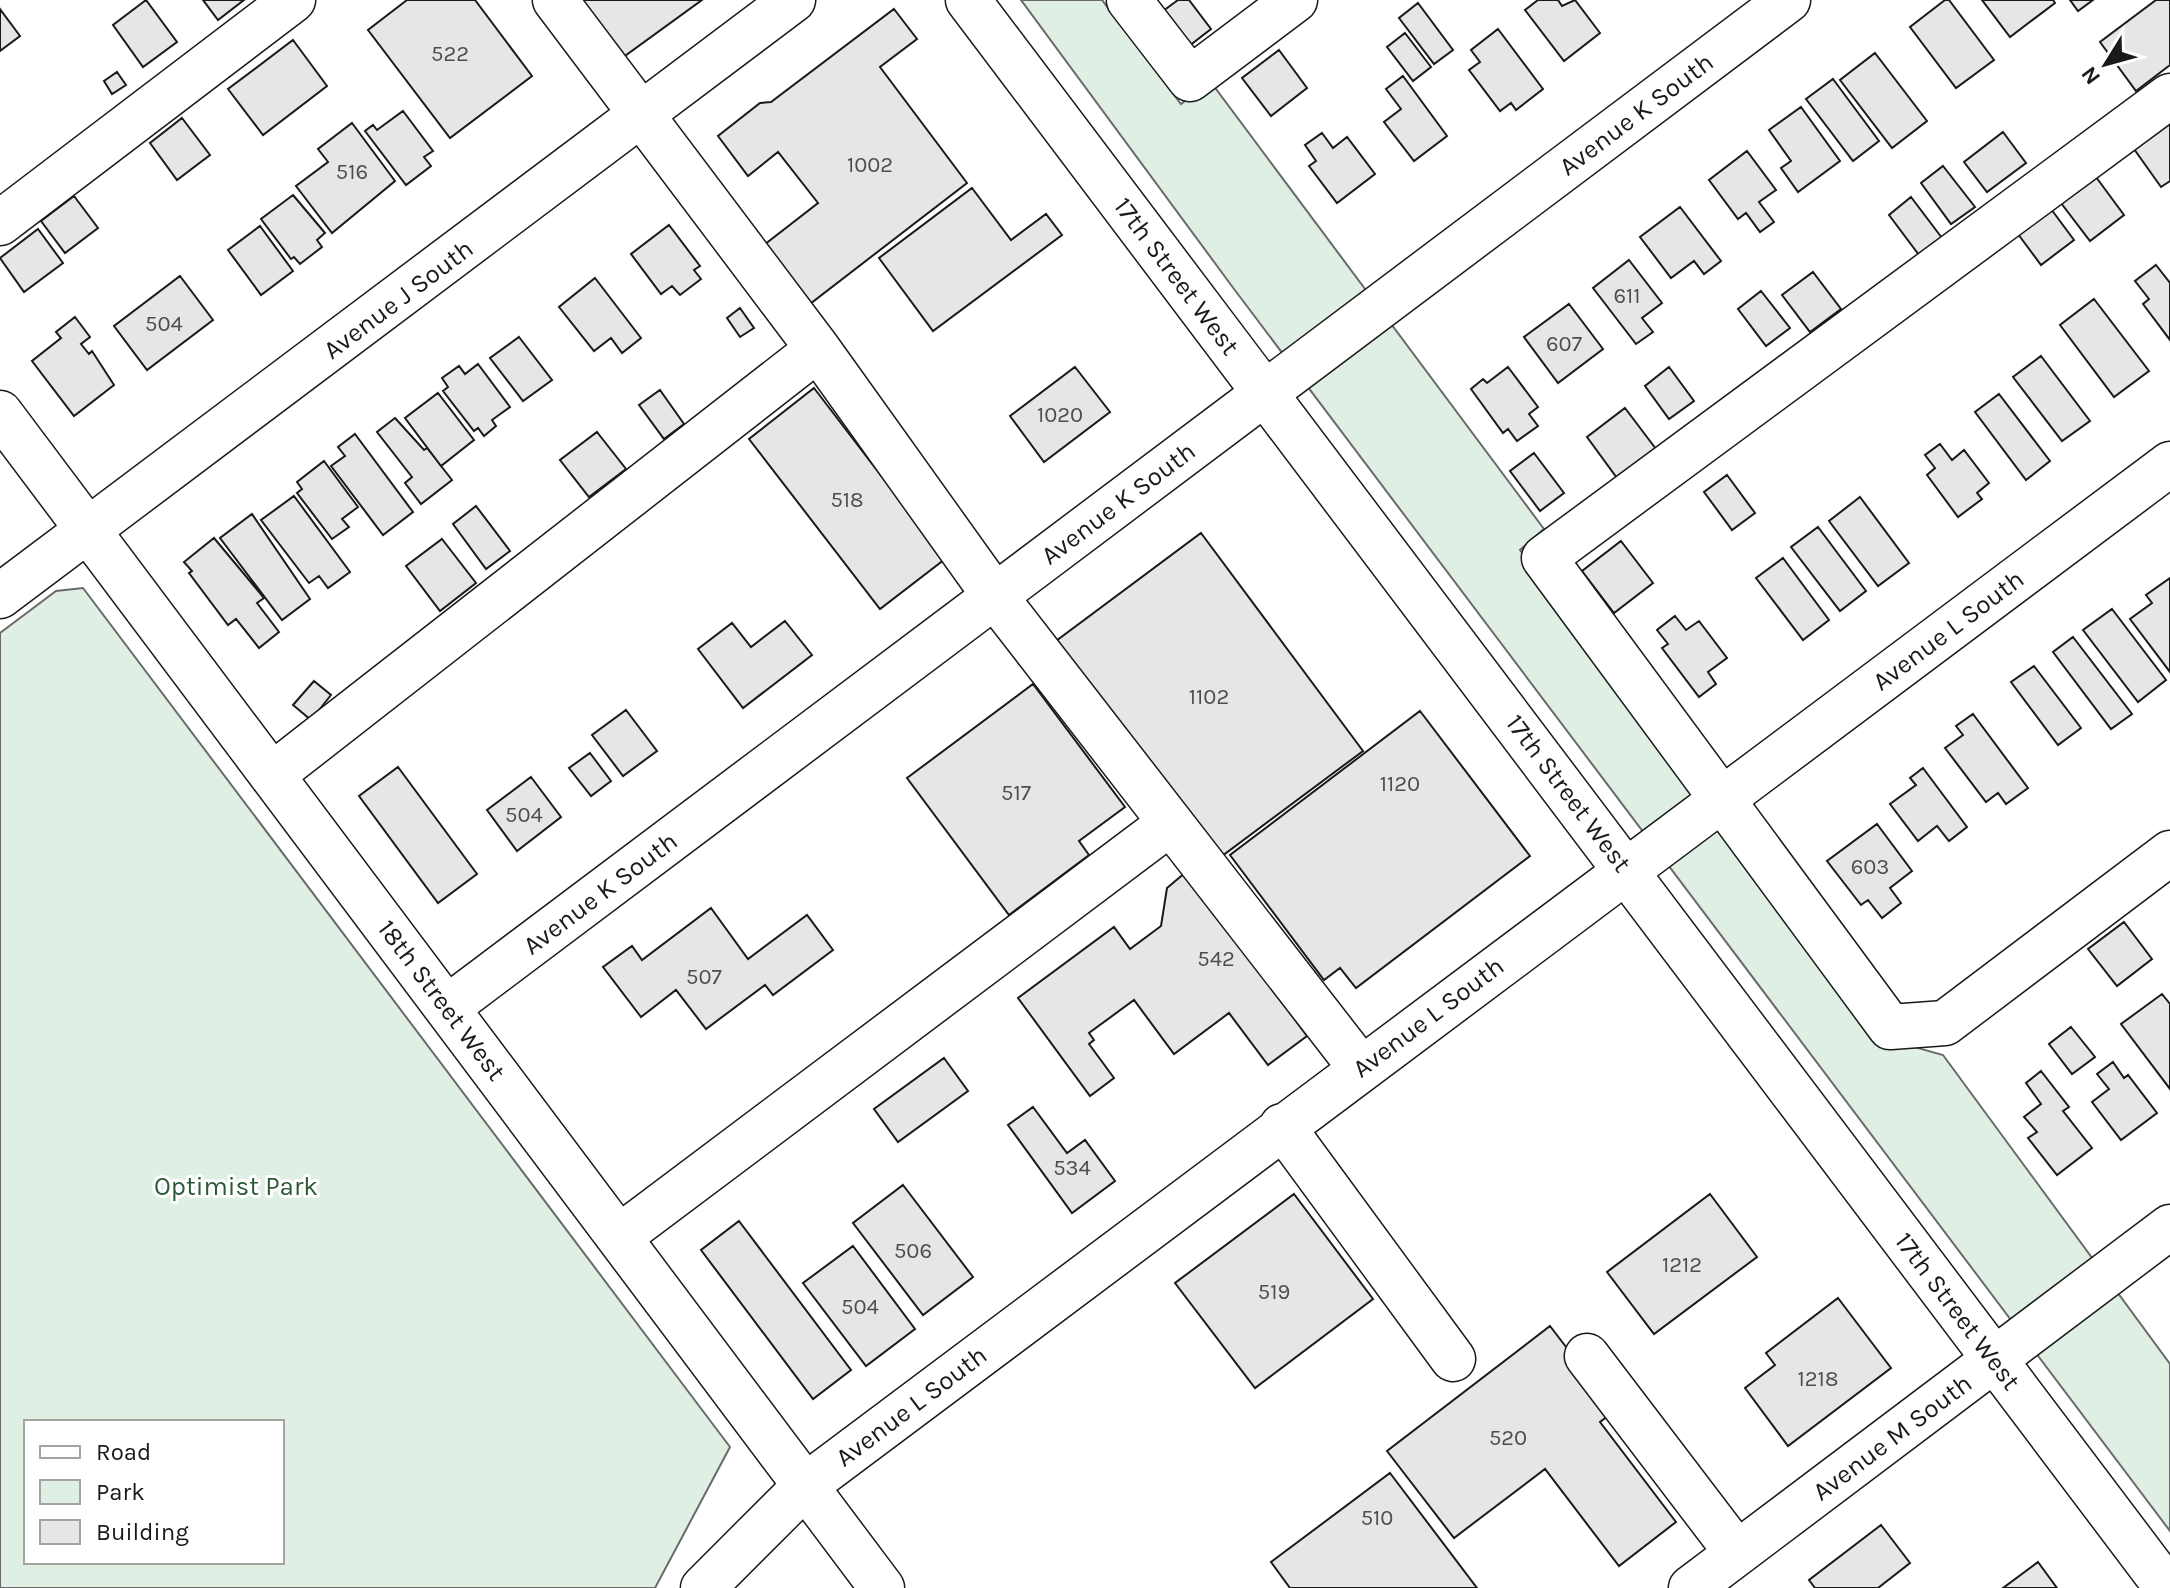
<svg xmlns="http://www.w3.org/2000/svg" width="2170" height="1588" font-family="Karla,sans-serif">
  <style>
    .green { fill: #e0efe3; stroke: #6a6a6a; stroke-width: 2; fill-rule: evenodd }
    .building { fill: #e6e6e6; stroke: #1a1a1a; stroke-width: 2 }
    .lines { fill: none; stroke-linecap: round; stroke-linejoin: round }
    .minor-casing { stroke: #1a1a1a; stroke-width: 47 }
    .minor { stroke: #fff; stroke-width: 44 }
    .labels { text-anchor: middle; stroke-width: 6; stroke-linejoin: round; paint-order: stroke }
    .number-label { font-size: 22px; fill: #4d4d4d }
    .street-label { font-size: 26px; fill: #1a1a1a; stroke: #fff }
    .park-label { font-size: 26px; fill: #2b5a34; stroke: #fff }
  </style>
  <rect width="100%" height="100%" fill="#fff"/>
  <path class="green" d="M1021,0h81l79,104 29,-23 334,448 -24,21 359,487 64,18 227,309v167l-936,-1242z
    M83,588l647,859 -75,141h-655v-955l56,-42zM26,1422h256v140h-256z"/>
  <path class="building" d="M146,0l31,42 -34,25 -30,-42z
    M203,0h41l-26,20z
    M407,0h68l57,76 -82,62 -82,-108z
    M581,0h121l-80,58z
    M1178,0h11l22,29 -22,17 -26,-35z
    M1538,0h20l4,6 13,-6 25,33 -36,28 -39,-51z
    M1945,0h4l45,60 -38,28 -46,-61z
    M1982,0h71l2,3 -45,34z
    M2070,0h23l-15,11z
    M2156,0h14v65l-34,26 -36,-49z
    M1418,3l35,47 -19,14 -35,-46z
    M0,9l20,27 -20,15z
    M894,9l23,30 -37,28 87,116 -161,124 -46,-59 58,-45 -40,-51 -30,24 -30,-40 42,-33 11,-1z
    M1498,29l45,60 -27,21 -5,-7 -11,8 -31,-41 11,-8 -9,-12z
    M1405,33l26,34 -18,14 -26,-34z
    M293,40l34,46 -64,49 -35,-46z
    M1279,50l28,38 -36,28 -29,-38z
    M1875,53l52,68 -35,27 -52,-68z
    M117,72l9,13 -14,9 -8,-13z
    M1403,76l44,60 -33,25 -30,-39 17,-13 -15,-20z
    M1833,79l46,62 -26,20 -47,-62z
    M1801,107l39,54 -42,31 -17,-24 10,-7 -22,-31z
    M403,111l30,40 -9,6 7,9 -25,19 -41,-54 8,-6 4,5z
    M182,118l28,37 -33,25 -27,-37z
    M2170,122v59l-9,6 -27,-38z
    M352,123l43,58 -63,52 -36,-47 32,-24 -10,-13z
    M2003,132l23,31 -39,29 -23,-30z
    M1322,133l11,15 14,-11 28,37 -38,29 -28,-37 7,-5 -11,-16z
    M1747,151l29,39 -17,12 15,20 -14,10 -14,-19 -8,6 -29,-39z
    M1943,166l32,41 -24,17 -30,-41z
    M2096,177l28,38 -34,26 -29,-38z
    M972,188l39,52 35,-26 16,21 -129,96 -54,-73z
    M293,195l32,38 -8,7 5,7 -22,17 -6,-7 -3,2 -30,-40z
    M74,196l24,32 -33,25 -24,-32z
    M1911,197l31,41 -23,17 -30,-40z
    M1680,207l41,54 -17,13 -10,-13 -23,17 -31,-41z
    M2051,209l23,31 -33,25 -23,-31z
    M669,225l31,41 -6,4 7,9 -21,16 -8,-9 -11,8 -30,-40z
    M260,226l33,45 -32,24 -33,-45z
    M38,229l25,34 -39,29 -24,-34z
    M1629,260l33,43 -20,15 11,14 -17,12 -43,-56z
    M2156,265l14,18v57l-27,-36 6,-5 -14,-18z
    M1813,272l28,37 -31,23 -28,-37z
    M180,276l33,44 -66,50 -33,-44z
    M595,278l46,60 -19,15 -11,-15 -17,13 -35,-44z
    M1761,291l29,37 -24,18 -28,-37z
    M2094,299l55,72 -35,26 -54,-72z
    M1569,304l34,45 -45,34 -34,-46z
    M740,308l14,20 -14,9 -13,-19z
    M75,317l15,20 -9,7 8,10 3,-3 22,34 -40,31 -42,-55 29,-23 -5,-6z
    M519,337l33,43 -29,21 -33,-43z
    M2041,356l49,65 -28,20 -49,-64z
    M478,364l32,43 -18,13 4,6 -12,10 -6,-8 -4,3 -31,-40 5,-4 -6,-9 17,-12 6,8z
    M1075,367l35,45 -66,50 -34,-46z
    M1508,367l30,40 -9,7 9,12 -21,15 -9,-12 -5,4 -32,-44 12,-10 4,4z
    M1669,367l25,34 -25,18 -24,-33z
    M814,388l131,171 -65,50 -131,-170z
    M660,390l24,34 -20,15 -25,-34z
    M438,393l36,47 -33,26 -36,-48z
    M1999,394l51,67 -24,19 -51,-68z
    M1625,408l31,41 -39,29 -30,-41z
    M395,418l29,32 3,-2 25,32 -31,24 -16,-21 7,-6 -35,-45z
    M597,432l29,37 -37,28 -29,-37z
    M355,434l58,78 -30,23 -52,-69 14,-10 -7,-9z
    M1940,444l12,16 12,-10 25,33 -12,10 5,6 -24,18 -31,-42 8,-7 -10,-13z
    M1534,453l30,40 -24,18 -30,-40z
    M324,461l34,46 -16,12 7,8 -17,12 -35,-46 5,-4 -5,-7z
    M1727,475l28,38 -23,17 -28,-38z
    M294,496l56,76 -22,16 -9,-12 -10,7 -48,-63z
    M1860,497l49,66 -31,23 -49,-65z
    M476,506l34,45 -24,18 -33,-45z
    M252,514l58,85 -28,21 -62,-82z
    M1818,527l48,64 -26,20 -49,-64z
    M1201,533l162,218 -145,108 -162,-218z
    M214,538l50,60 -7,5 22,29 -20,16 -23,-29 -8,6 -39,-52 3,-2 -8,-9z
    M442,539l34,44 -36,28 -34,-45z
    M1621,541l32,42 -39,30 -32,-42z
    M1783,558l46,62 -26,20 -47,-62z
    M2170,578v94l-40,-53 22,-16 -6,-8z
    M2112,609l54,71 -28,22 -55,-72z
    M1675,616l11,14 13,-9 28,37 -19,14 8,12 -17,13 -37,-49 6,-4 -11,-14z
    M785,621l27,34 -69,53 -45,-59 34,-26 19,24z
    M2073,637l59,77 -21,15 -58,-77z
    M2034,666l47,62 -23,17 -47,-63z
    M314,681l17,14 -20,25 -18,-15z
    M1033,684l92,123 -46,34 10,14 -80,60 -102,-137z
    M626,710l31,41 -34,25 -31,-41z
    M1420,711l110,145 -174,132 -16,-20 -16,12 -94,-125z
    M1973,714l55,74 -22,16 -8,-11 -12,9 -41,-54 18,-13 -7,-9z
    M590,753l21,28 -20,15 -22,-28z
    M398,767l79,107 -39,29 -79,-107z
    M1923,768l44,59 -18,14 -12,-15 -19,15 -28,-37 26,-19 -6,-7z
    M531,777l30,40 -44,34 -30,-41z
    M1877,824l35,47 -22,17 11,15 -19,15 -14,-18 -7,5 -34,-44z
    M1186,872l121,164 -39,29 -39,-52 -55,41 -40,-54 -45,33 5,7 -5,4 25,34 -24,18 -72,-98 96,-71 16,22 31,-23 6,-38z
    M711,908l37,51 59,-44 26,35 -60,45 -8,-10 -59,44 -30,-39 -35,27 -38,-50 29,-21 10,14z
    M2124,922l28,37 -35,27 -29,-37z
    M2162,994l8,10v85l-49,-65z
    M2071,1027l24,30 -23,17 -23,-30z
    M944,1058l24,33 -70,51 -24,-33z
    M2113,1062l11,16 4,-3 29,38 -36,27 -29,-38 17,-13 -12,-15z
    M2041,1071l28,36 -6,4 29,37 -35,27 -29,-37 9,-6 -13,-15 17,-13 -15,-21z
    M1033,1107l34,46 18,-13 30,41 -43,32 -64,-88z
    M903,1185l70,92 -50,38 -70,-92z
    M1294,1194l79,105 -118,89 -80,-105z
    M1710,1194l47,63 -103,77 -47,-62z
    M739,1221l112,149 -38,29 -112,-149z
    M853,1246l62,83 -49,37 -63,-83z
    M1838,1298l53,70 -103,78 -43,-58 30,-23 -9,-12z
    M1550,1326l65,85 -15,11 76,100 -57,44 -74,-97 -91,69 -67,-87z
    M1390,1473l87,115h-187l-19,-26z
    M1881,1525l29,38 -32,25h-63l-6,-8z
    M2038,1562l19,26h-54z"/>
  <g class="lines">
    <defs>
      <path id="minor" d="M555,0l263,349 176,246 366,472
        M968,0l1199,1588
        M1129,0l61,79 105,-79
        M2170,96l-626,462 346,469 55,-4 225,-170
        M0,223l293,-223
        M0,413l882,1175
        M0,596l793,-596
        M272,775l546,-426
        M448,1007l1340,-1007
        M1282,1126l171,233
        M619,1237l550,-413
        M1587,1356l150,197
        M703,1588l102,-102 1365,-1022
        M1691,1588l479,-361"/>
    </defs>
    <use href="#minor" class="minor-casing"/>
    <use href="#minor" class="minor"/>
  </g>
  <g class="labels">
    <g class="number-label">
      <text x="450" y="61">522</text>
      <text x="870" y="172">1002</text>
      <text x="352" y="179">516</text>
      <text x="1627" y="303">611</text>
      <text x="164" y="331">504</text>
      <text x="1564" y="351">607</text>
      <text x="1060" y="422">1020</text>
      <text x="847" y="507">518</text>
      <text x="1209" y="704">1102</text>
      <text x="1400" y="791">1120</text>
      <text x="1016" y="800">517</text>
      <text x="524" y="822">504</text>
      <text x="1870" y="874">603</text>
      <text x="1216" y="966">542</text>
      <text x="704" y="984">507</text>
      <text x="1072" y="1175">534</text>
      <text x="913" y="1258">506</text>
      <text x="1682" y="1272">1212</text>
      <text x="1274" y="1299">519</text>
      <text x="860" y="1314">504</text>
      <text x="1818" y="1386">1218</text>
      <text x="1508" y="1445">520</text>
      <text x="1377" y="1525">510</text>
    </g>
    <g class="street-label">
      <text transform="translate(1636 114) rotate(-37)" y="9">Avenue K South</text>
      <text transform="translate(1177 276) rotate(53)" y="9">17th Street West</text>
      <text transform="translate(398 299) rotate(-37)" y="9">Avenue J South</text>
      <text transform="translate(1118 503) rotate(-37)" y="9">Avenue K South</text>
      <text transform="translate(1948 630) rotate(-37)" y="9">Avenue L South</text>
      <text transform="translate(1569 793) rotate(53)" y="9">17th Street West</text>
      <text transform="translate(600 893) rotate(-37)" y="9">Avenue K South</text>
      <text transform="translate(442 1000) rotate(53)" y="9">18th Street West</text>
      <text transform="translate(1428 1017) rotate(-37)" y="9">Avenue L South</text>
      <text transform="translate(1958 1311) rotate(53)" y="9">17th Street West</text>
      <text transform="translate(911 1406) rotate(-37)" y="9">Avenue L South</text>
      <text transform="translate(1892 1437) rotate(-37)" y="9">Avenue M South</text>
    </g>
    <g class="park-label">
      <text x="236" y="1195">Optimist Park</text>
    </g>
  </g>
  <rect x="24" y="1420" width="260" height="144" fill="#ffffff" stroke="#a3a3a3" stroke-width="2"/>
  <rect x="40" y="1446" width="40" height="12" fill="#ffffff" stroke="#a3a3a3" stroke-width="2"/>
  <text x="96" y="1460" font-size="24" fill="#1a1a1a">Road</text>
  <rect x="40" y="1480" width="40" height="24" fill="#e0efe3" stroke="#a3a3a3" stroke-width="2"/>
  <text x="96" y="1500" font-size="24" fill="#1a1a1a">Park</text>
  <rect x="40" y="1520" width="40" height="24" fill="#e6e6e6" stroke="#a3a3a3" stroke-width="2"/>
  <text x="96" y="1540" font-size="24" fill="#1a1a1a">Building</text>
  <g transform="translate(2106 64) rotate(233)" stroke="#ffffff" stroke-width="6" paint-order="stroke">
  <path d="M0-6L14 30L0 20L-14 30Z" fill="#1a1a1a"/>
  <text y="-12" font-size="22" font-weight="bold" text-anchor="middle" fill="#1a1a1a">N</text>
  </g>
</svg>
